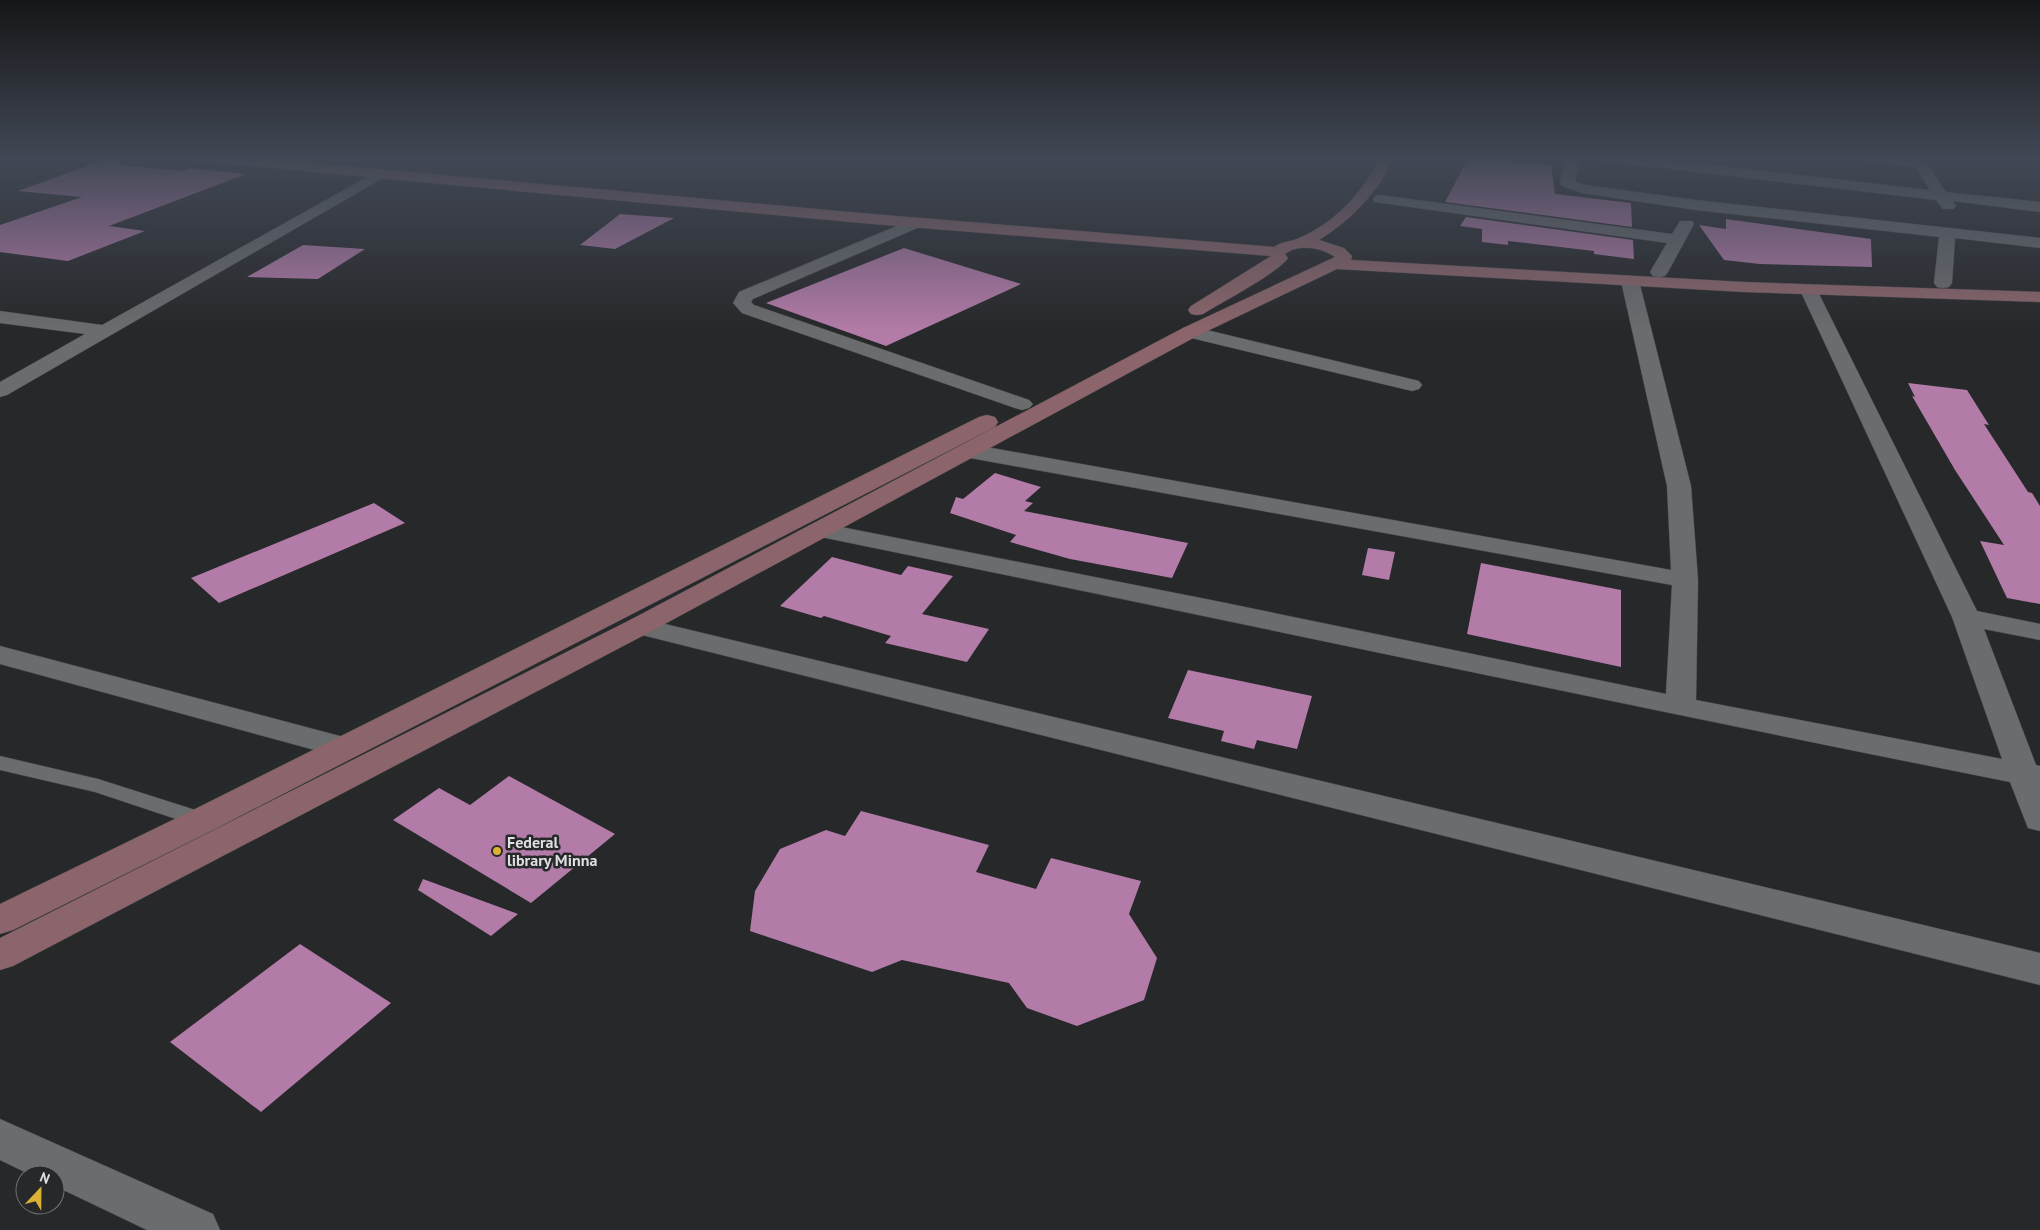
<svg xmlns="http://www.w3.org/2000/svg" width="2040" height="1230" font-family="'PT Sans',sans-serif">
  <style>
    .building { fill: #b27ba8 }
    .lines { fill: none; stroke-linecap: round; stroke-linejoin: round }
    .lane-casing { stroke: #464748; stroke-width: 1 }
    .street-casing { stroke: #464748; stroke-width: 1 }
    .secondary-casing { stroke: #464748; stroke-width: 1 }
    .lane { fill: #6a6c6e; fill-rule: evenodd }
    .street { fill: #6a6c6e; fill-rule: evenodd }
    .secondary { fill: #8b656b; fill-rule: evenodd }
    .poi-dot { fill: #dbb233; stroke: #27282a; stroke-width: 2 }
    .labels { text-anchor: middle; stroke-width: 5; stroke-linejoin: round; paint-order: stroke }
    .near-poi-label { font-size: 16px; font-weight: bold; fill: #dedfe0; stroke: #27282a; text-anchor: start }
  </style>
  <rect width="100%" height="100%" fill="#27282a"/>
  <path class="building" d="M112,157h8l1,8 60,6 9,-3 56,6 -137,52 36,5 -77,30 -68,-9v-27l82,-28 -64,-6z
    M1469,157h41v5l41,3 4,29 76,9 1,24 -187,-25z
    M620,214l54,4 -59,31 -35,-4z
    M1466,217l167,23 1,19 -40,-5v-3l-86,-10v4l-26,-3v-13l-22,-3z
    M1726,219l145,20 1,28 -112,-3 -36,-4 -25,-35 27,4z
    M303,245l62,4 -47,30 -71,-2z
    M904,248l117,36 -135,62 -120,-43z
    M1908,383l59,7 22,35 -5,-1 44,68 4,1 8,13v98l-33,-6 -27,-57 24,4 -49,-75 -43,-74 3,1z
    M995,473l46,14 -16,14 8,2 -9,8 164,32 -16,35 -102,-19 -60,-17 6,-7 -66,-22 6,-16 7,2z
    M374,503l31,20 -186,80 -28,-25z
    M1368,548l27,4 -6,28 -27,-5z
    M832,557l69,18 7,-9 45,10 -31,38 67,15 -22,33 -82,-19 6,-7 -67,-20 -3,2 -41,-12z
    M1481,563l140,27v77l-154,-33z
    M1188,670l124,26 -15,53 -40,-9 -3,9 -33,-8 3,-10 -56,-13z
    M509,776l106,58 -84,69 -138,-83 46,-32 31,17z
    M861,811l128,34 -13,27 60,17 15,-31 90,23 -12,33 28,44 -13,42 -67,26 -50,-18 -18,-25 -107,-23 -30,12 -122,-41 5,-40 25,-42 46,-19 19,6z
    M423,879l95,35 -27,22 -73,-46z
    M300,944l91,59 -130,109 -91,-70z"/>
  <g class="lines">
    <defs>
      <path id="lane" d="M0,756l98,23 113,36 3,5 -3,5 -8,3 -108,-36 -95,-22z"/>
      <path id="street" d="M1566,157h14l-5,24 10,4 111,15 344,38v10l-85,-10 -3,45 -3,4 -6,1 -6,-1 -3,-4 5,-46 -243,-27 -114,-17 -20,-7 -2,-3z
        M1595,157h47l288,33 -15,-23 -48,-6 -7,-4h63l23,35 94,10v10l-87,-11 3,5 -3,3h-10l-7,-9 -334,-39z
        M378,171l5,1 2,3 -2,3 -376,217 -7,2v-15l85,-48 -85,-11v-12l102,14z
        M1380,195l292,39 8,-13h12l2,3 -26,48 -3,4 -6,1 -6,-1 -3,-4 17,-29 -292,-41 -2,-3 2,-3z
        M916,218l6,2 2,3 -2,3 -169,73 -2,3 3,3 275,95 4,4 -4,4 -7,2 -7,-2 -273,-95 -9,-10 6,-11z
        M1630,276l6,1 3,4 52,205 7,94 -2,120 306,59 -50,-142 -152,-327 3,-4 6,-1 6,1 162,325 63,13v16l-56,-11 52,136 4,1v65l-12,-3 -18,-46c-397,-79 -792,-164 -1189,-245l-9,-2 -3,-5 3,-5 9,-2 395,78 450,93 6,-109 -702,-127 -8,-2 -3,-5 3,-5 8,-2 701,126 -4,-84 -46,-205 3,-4z
        M1190,326l229,55 3,4 -3,4 -7,2 -229,-55 -2,-4 2,-4z
        M640,618l1400,335v32l-1410,-353 -4,-6 4,-6z
        M0,646l355,94 5,7 -5,7 -11,4 -344,-94z
        M0,1119l213,95 7,16h-73l-92,-44v-11h-24l-31,-15z"/>
      <path id="secondary" d="M188,157h56l628,57 402,33c8,-6 17,-5 25,-9 36,-15 65,-47 81,-81h14c-17,37 -42,62 -75,83l25,8 8,8 -1,4 393,22 296,10v10l-296,-10 -407,-23 -140,67 -547,296 -637,334 -13,4v-32l630,-318 553,-292 152,-71c-13,-9 -36,-14 -50,-3l3,4c-10,15 -66,44 -85,56l-6,1 -6,-1 -3,-4 3,-4 80,-50 -399,-32 -677,-63z
        M987,415l8,2 3,5 -3,5 -780,402 -202,101 -13,4v-30l191,-93 788,-394z"/>
    </defs>
    <use href="#lane" class="lane-casing"/>
    <use href="#street" class="street-casing"/>
    <use href="#secondary" class="secondary-casing"/>
    <use href="#lane" class="lane"/>
    <use href="#street" class="street"/>
    <use href="#secondary" class="secondary"/>
  </g>
  <linearGradient id="sky" x2="0" y2="1"><stop stop-color="#151617"/><stop offset="0.48" stop-color="#414855"/><stop offset="1" stop-color="#414855" stop-opacity="0"/></linearGradient>
  <rect width="2040" height="330" fill="url(#sky)"/>
  <circle class="poi-dot" cx="497" cy="851" r="5"/>
  <g class="labels">
    <g class="near-poi-label">
      <text x="507" y="848">Federal<tspan x="507" dy="18">library Minna</tspan></text>
    </g>
  </g>
  <g transform="translate(40 1190) rotate(22)"><circle r="24" fill="#27282a" stroke="#707173"/>
  <path d="M0-4L9 19L0 12L-9 19Z" fill="#dbb233"/>
  <text y="-8" font-size="14" font-weight="bold" text-anchor="middle" fill="#dedfe0">N</text>
  </g>
</svg>
